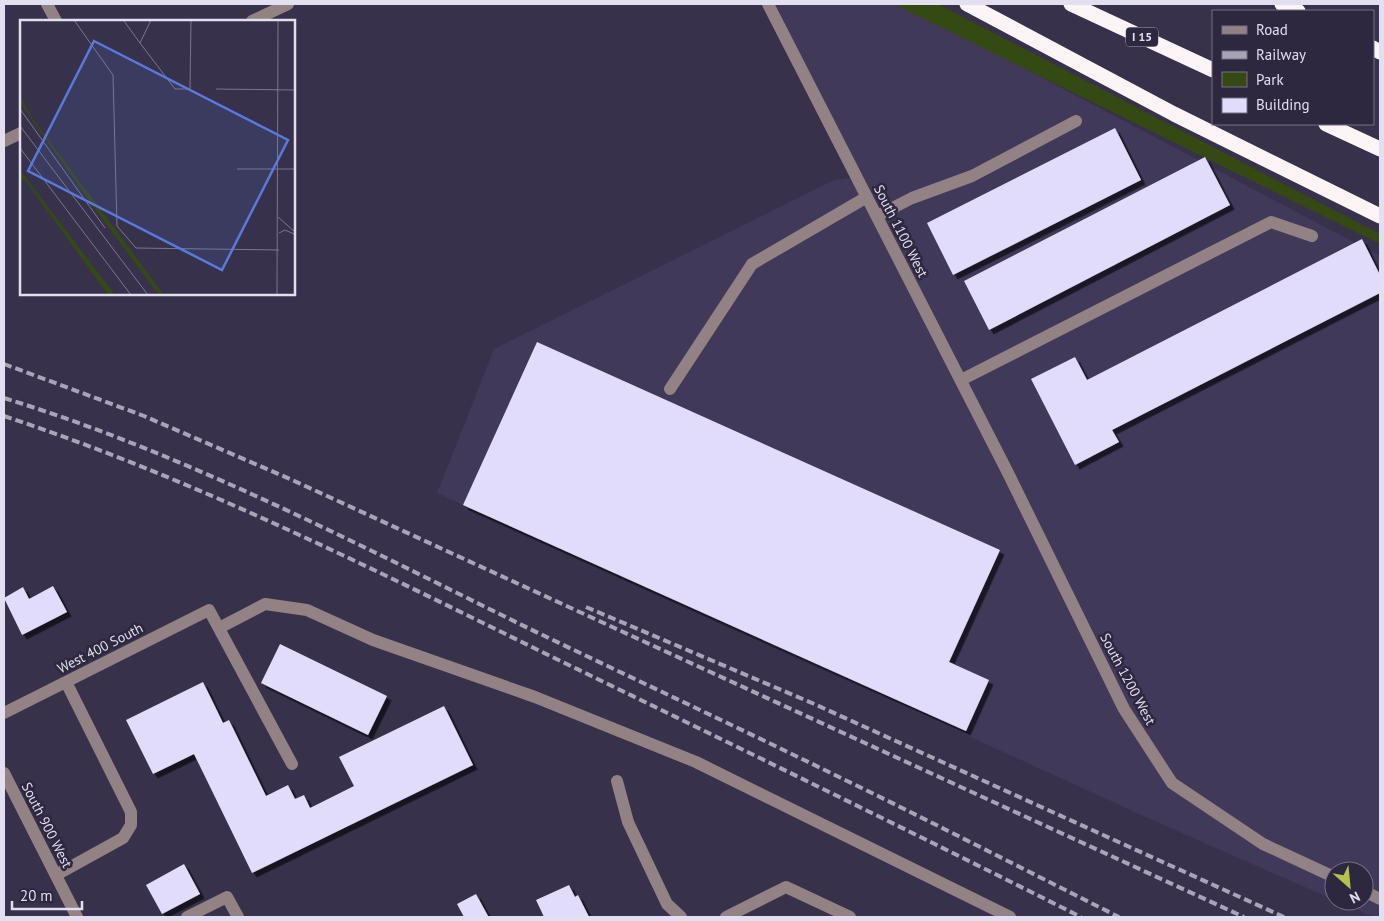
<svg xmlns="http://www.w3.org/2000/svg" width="1384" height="921" font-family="'PT Sans',sans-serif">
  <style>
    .built { fill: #413959 }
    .green { fill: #354913 }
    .building { fill: #e1dbfc; filter: url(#shadow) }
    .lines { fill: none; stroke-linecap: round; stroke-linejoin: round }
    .minor { stroke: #928283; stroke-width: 12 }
    .highway { stroke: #fcf4f5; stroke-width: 15 }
    .rail { stroke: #a8a4b8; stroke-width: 4; stroke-dasharray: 8 4; stroke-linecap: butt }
    .labels { text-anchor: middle; stroke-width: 5; stroke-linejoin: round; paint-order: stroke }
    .shield { fill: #2d2740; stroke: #aca8bb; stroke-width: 1 }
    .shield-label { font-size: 12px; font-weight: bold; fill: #e2dff0 }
    .street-label { font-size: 14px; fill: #e2dff0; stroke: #2d2740 }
    .inset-road { fill: none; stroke: #7b778d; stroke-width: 1 }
    .view { fill: #587adf; fill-opacity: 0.15; stroke: #587adf; stroke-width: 2.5 }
    .inset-edge { fill: none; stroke: #e2dff0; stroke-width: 2.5 }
  </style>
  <defs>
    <filter id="shadow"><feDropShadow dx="4.5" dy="4.5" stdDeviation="0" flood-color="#0009"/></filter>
  </defs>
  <rect width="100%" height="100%" fill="#37314b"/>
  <path class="built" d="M767,4h136l477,252v661h-6l-37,-16h27v-30h-30v29l-195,-86 -702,-321 57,-144 340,-169 22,-3z"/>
  <path class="green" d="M894,4h44l442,230v10z"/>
  <path class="building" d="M1115,128l26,52 -188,95 -26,-52z
    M1205,157l25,48 -241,125 -25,-49z
    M1362,239l18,36v18l-268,137 7,12 -44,23 -44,-86 44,-22 12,23z
    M537,342l463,208 -51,112 40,18 -23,51 -503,-226z
    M53,586l14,26 -45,23 -18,-37 19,-11 6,12z
    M280,644l107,52 -19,39 -107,-52z
    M203,682l20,41 6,-3 37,76 22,-11 7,14 9,-4 6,13 44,-22 -15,-29 105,-51 29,59 -221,108 -58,-119 -41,20 -27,-54z
    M184,864l16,30 -38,20 -16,-29z
    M569,885l6,12 3,-2 11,22h-45l-8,-17z
    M476,894l12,22 -24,1 -7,-13z"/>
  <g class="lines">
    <path class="minor" d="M47,4l9,17
      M768,4l239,467 117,238 48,74 91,61 71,33
      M252,21l36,-17
      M4,141l17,-8
      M877,216l35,-18 60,-22 104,-55
      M961,380l310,-158 41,14
      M670,389l82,-125 115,-67
      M219,628l46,-24 42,6 66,30 162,57 161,65 314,155
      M4,713l205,-103 83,154
      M4,773l73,144
      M617,781l11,41 39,82 14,13
      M56,875l67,-37 8,-13v-13l-65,-130
      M1364,891l16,8
      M187,917l40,-20 11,20
      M726,917l60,-30 64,30"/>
    <path class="highway" d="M967,4l207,110 206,102
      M1071,4l142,66
      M1282,4l16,7
      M1373,48l7,4
      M1326,124l54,25"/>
    <path class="rail" d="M4,364l140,52 146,63 954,438
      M4,398c182,56 355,147 526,231 102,49 205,97 307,147 95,46 188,94 282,141
      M4,416c184,61 357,147 530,232 183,89 366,178 547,269
      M586,607l226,96 472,214"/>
  </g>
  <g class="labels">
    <rect class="shield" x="1126" y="27.5" width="32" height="19" rx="4"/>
    <g class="shield-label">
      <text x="1142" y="41">I 15</text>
    </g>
    <g class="street-label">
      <text transform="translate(901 231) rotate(63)" y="5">South 1100 West</text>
      <text transform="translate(100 648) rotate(-27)" y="5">West 400 South</text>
      <text transform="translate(1128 679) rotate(62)" y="5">South 1200 West</text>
      <text transform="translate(47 825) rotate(63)" y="5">South 900 West</text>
    </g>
  </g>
  <g transform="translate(20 20)">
    <rect width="275" height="275" fill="#37314b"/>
    <path d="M0,75l11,21 133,179h-5l-56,-75 -80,-113zM0,150l22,29 73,96h-7l-83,-115h-5z" fill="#354913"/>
    <path class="inset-road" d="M54,0l39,55 4,151 19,22 143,2M131,0l-11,23 35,46h15l1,-69M104,1l16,22M196,69l79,1M0,89l85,119M0,106l128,169M0,128l111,147M217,149h58M258,197l17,15M259,213l6,-3 9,4M257,275l1,-275"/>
    <path class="view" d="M74,21l194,99 -66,130 -194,-99z"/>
    <rect width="275" height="275" class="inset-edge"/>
  </g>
  <rect width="1384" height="921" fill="none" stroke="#e2dff0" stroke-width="10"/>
  <rect x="1212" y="10" width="162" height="115" fill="#2d2740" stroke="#757186"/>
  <rect x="1222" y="26" width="25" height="8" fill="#928283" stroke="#757186"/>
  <text x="1256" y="35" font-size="15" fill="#e2dff0">Road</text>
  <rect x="1222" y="51" width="25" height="8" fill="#a8a4b8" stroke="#757186"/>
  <text x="1256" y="60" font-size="15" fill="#e2dff0">Railway</text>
  <rect x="1222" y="72" width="25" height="15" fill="#354913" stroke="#757186"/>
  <text x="1256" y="85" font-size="15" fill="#e2dff0">Park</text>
  <rect x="1222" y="98" width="25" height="15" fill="#e1dbfc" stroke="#757186"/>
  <text x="1256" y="110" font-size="15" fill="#e2dff0">Building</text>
  <g transform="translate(1349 886) rotate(153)"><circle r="24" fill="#2d2740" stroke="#757186"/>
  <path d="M0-4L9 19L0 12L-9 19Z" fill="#b5c249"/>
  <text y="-8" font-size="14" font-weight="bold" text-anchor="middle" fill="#e2dff0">N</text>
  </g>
  <path d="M12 901v8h70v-8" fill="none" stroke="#e2dff0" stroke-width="2.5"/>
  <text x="20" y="901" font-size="15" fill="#e2dff0" stroke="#2d2740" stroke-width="4" paint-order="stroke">20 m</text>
</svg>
